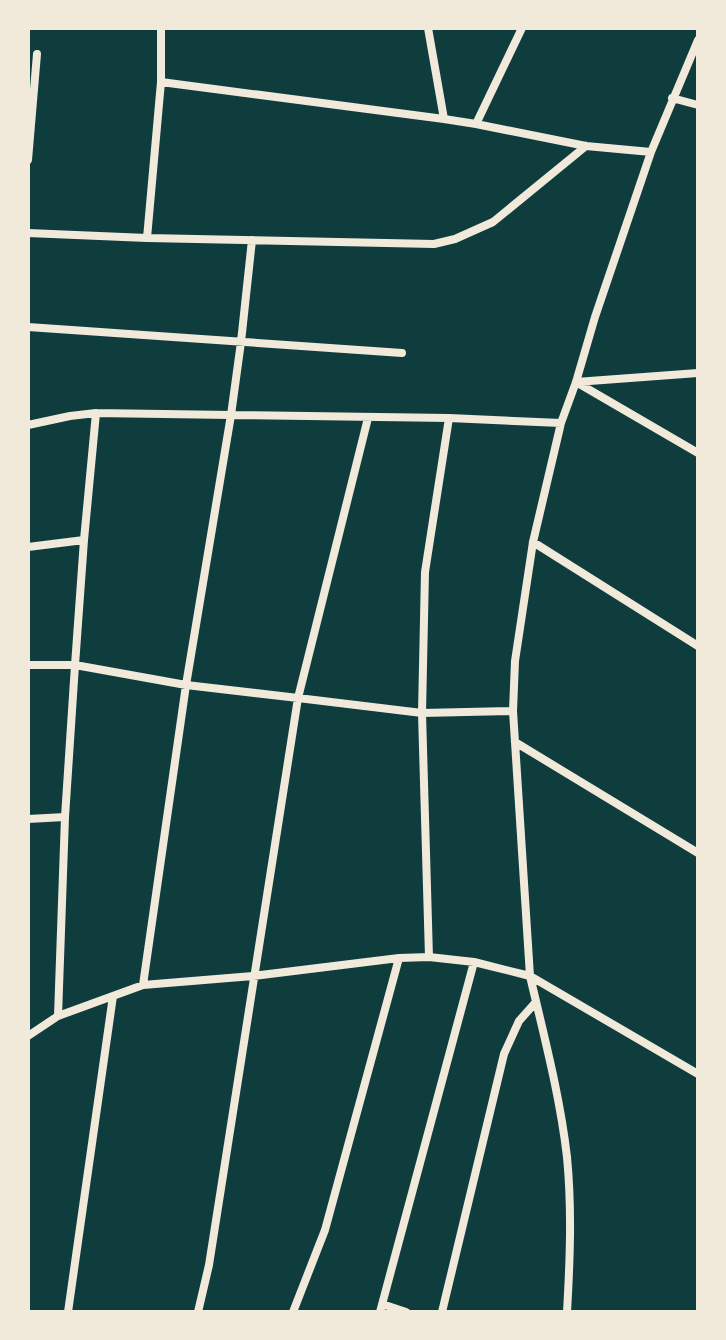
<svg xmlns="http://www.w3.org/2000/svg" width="726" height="1340" font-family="Arial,sans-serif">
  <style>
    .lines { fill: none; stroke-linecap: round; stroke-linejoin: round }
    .minor { stroke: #f1e9da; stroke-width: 8 }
  </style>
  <rect width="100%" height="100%" fill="#0f3d3e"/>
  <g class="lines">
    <path class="minor" d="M161,28v54
      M428,28l16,91 32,5
      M522,28l-46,96 110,22 65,6
      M698,40l-47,112 -56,165 -19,65 -15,41 -28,119 -18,119 -2,50 17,265 168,98
      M672,98l26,7
      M28,160l9,-106
      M28,233l119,5 287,6 21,-5 38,-17 93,-76
      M147,238l14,-156 283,37
      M28,327l374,26
      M576,382l122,71
      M576,382l122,-9
      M449,418l112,5
      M28,425l42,-9 26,-3 135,2 10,-73 11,-102
      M533,542l165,104
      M28,547l56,-7
      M28,665h47l9,-125 12,-127
      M515,742l183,111
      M65,817l10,-152 111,20 112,13 -89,567 -11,47
      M28,819l37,-2 -7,199
      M429,957l-7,-244 91,-2
      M143,985l43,-300 45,-270 218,3 -24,154 -3,141 -124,-15 70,-280
      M28,1036l30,-20 85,-31 110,-9 146,-18 30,-1 45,5 56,14c14,60 30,120 37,181 5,52 3,103 0,155
      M382,1304l24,8
      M68,1312l45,-316
      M293,1312l32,-82 74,-272
      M380,1312l94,-350
      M442,1312l62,-258 15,-33 17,-19"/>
  </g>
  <rect width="726" height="1340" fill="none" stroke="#f1e9da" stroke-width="60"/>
</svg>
